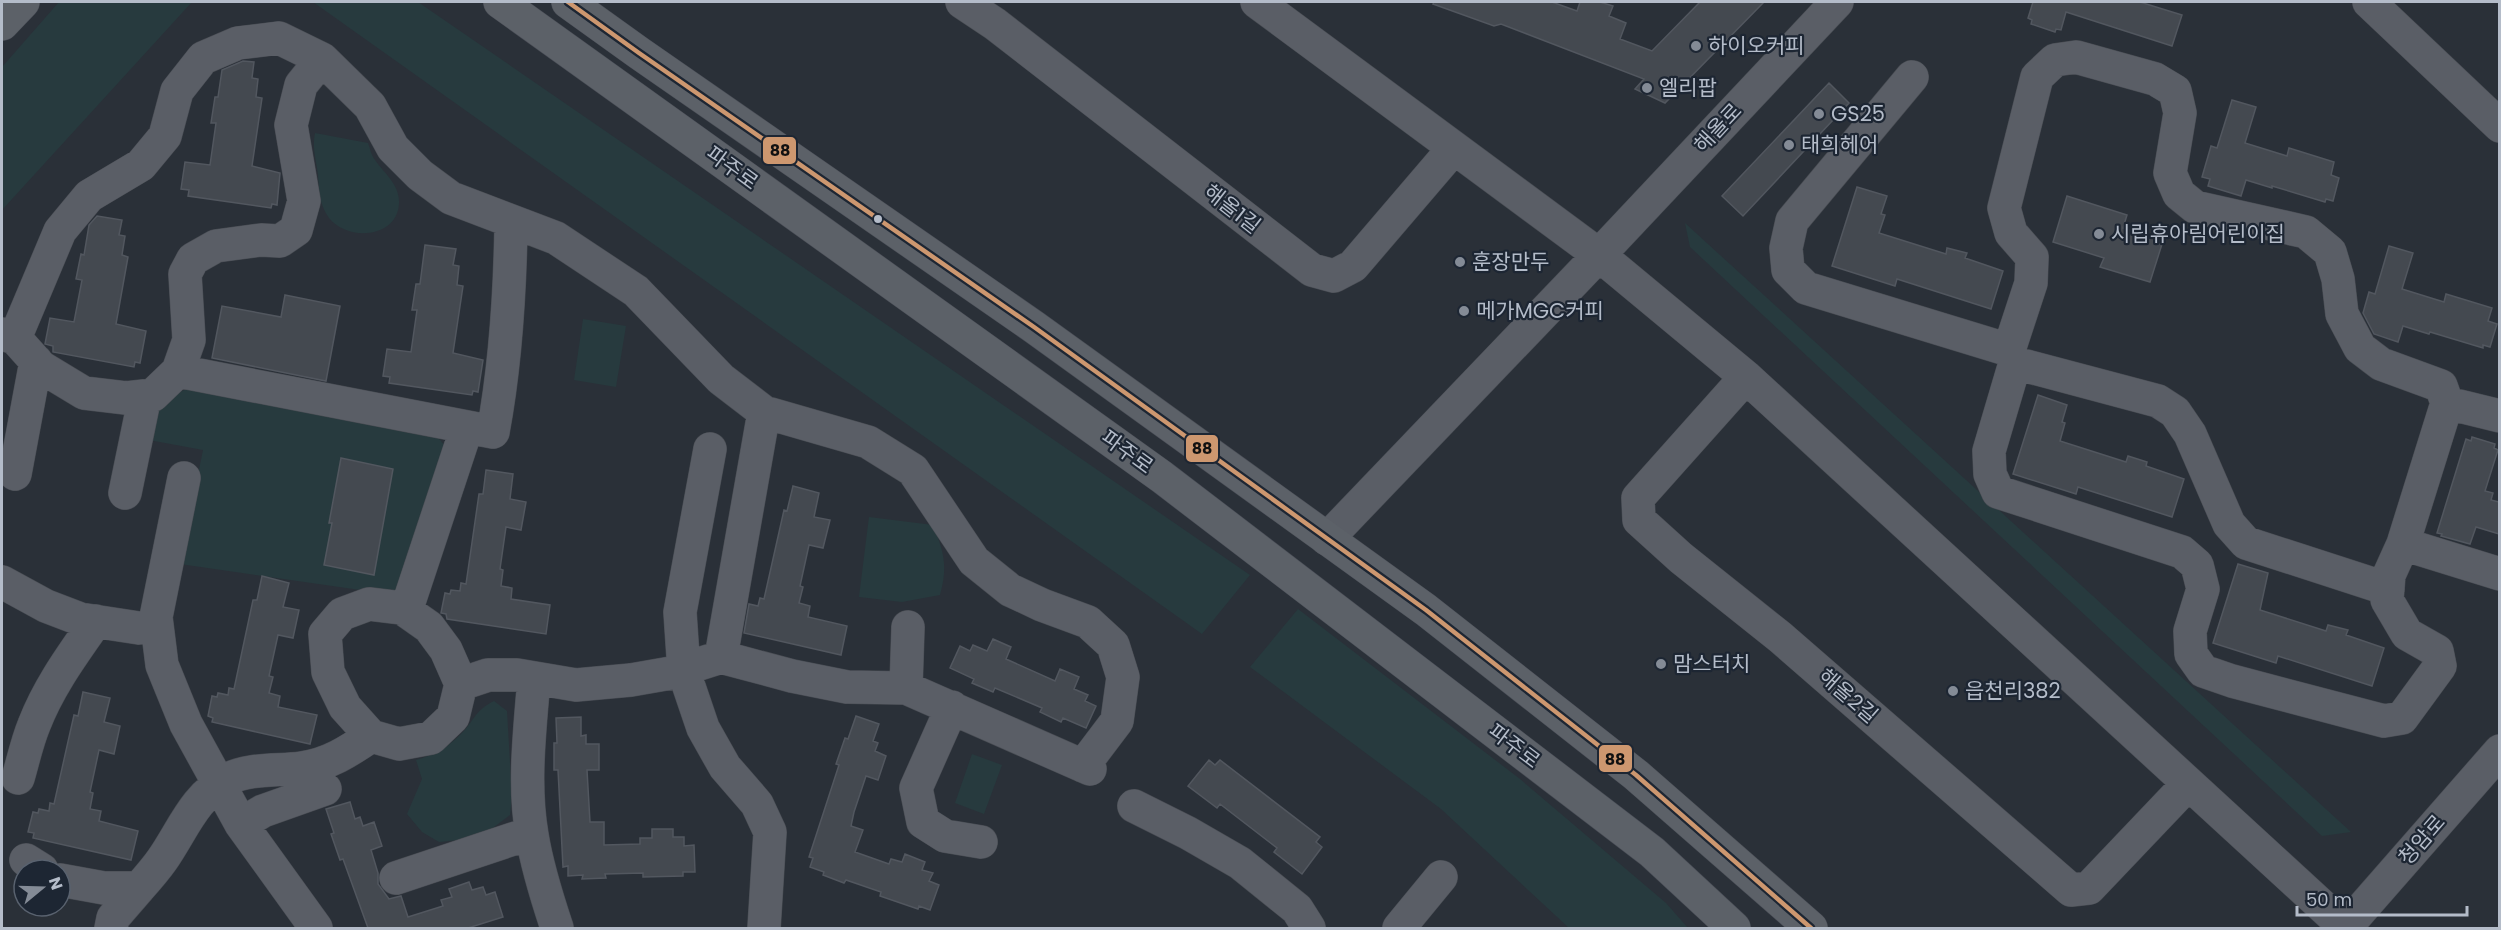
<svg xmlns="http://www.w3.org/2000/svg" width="2501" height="930" font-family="Poppins,'Noto Sans KR',sans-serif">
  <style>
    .green { fill: #273a3e }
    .building { fill: #444950; stroke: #52575f; stroke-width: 1.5 }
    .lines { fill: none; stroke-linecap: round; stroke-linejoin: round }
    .minor-casing { stroke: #484c53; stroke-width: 34 }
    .major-casing { stroke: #484c55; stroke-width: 34 }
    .minor { stroke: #5a5e66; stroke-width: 33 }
    .major { stroke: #5c6168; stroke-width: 33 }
    .bus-1-casing { stroke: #1d2633; stroke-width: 9 }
    .bus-1 { stroke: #cd976f; stroke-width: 4.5 }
    .poi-dot { fill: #848b96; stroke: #1d2633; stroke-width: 2 }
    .bus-dot { fill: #b4bcc9; stroke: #1d2633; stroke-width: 2 }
    .labels { text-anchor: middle; stroke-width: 4.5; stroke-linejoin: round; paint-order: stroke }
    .poi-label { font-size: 21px; fill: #b4bcc9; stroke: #1d2633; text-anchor: start }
    .street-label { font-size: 21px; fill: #b4bcc9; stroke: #1d2633 }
    .line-badge { stroke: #1d2633; stroke-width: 2 }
    .pale-badge-label { font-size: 16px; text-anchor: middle; font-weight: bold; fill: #111 }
  </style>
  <rect width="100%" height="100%" fill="#2a3038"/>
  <path class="green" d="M59,2h133l-190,208v-143z
    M313,2h105l832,573 -48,59z
    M315,133l53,10c2,5 3,12 7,17 9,13 25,25 24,43 -1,35 -51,39 -70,15 -10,-14 -10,-28 -11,-44 -2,-15 -6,-26 -3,-41z
    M1685,223l666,609 -29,4 -632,-589z
    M583,319l43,7 -10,61 -42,-7z
    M190,387l246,48 9,11 -42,140 -15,8 -208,-30 23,-114 -54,-10 8,-36z
    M869,517l64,8c11,27 15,41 7,70l-38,7 -43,-5z
    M1298,609l222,170 146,124 22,25h-119l-128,-119 -191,-142z
    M494,701l13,10 5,86 -2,18 -20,15 -22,9 -29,3 -17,-10 -15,-18 15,-35 -6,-19c18,-5 31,-12 45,-26 14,-14 13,-23 33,-33z
    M972,754l30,11 -18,49 -29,-11z"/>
  <path class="building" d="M1434,2h118l25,9 3,-9h20l13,4 -4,10 17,7 -6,16 32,12 48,-49h64l-99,101 -30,-14 9,-10 -143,-55 -7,2 -61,-22z
    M2033,2h107l42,13 -10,31 -106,-34 -5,18 -5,-1 -1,3 -24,-8 1,-4 -4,-2z
    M243,61l11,1 -2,16 6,1 -2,18 6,1 -10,68 28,7 -3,32 -5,-1 -1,4 -83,-12 1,-6 -8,-1 4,-27 25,3 6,-42h-5l4,-26h3l4,-27z
    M1829,83l20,20 -106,113 -21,-20z
    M2232,100l24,7 -11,36 42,13 2,-8 45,14 -3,13 8,3 -6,23 -7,-2 -1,3 -53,-16v2l-26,-8 -5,16 -33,-10 2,-7 -8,-2 9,-31 6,2z
    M1857,187l30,9 -6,18 4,1 -6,18 67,21 1,-6 20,5 -2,5 38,13 -12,38 -94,-30 -2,7 -63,-20z
    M2067,196l60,19 -4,13 40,13 -13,41 -50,-15 4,-9 -51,-16z
    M97,216l25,4 -3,15 6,1 -3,19 6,2 -12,67 30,7 -6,32 -5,-1 -1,5 -81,-15v-6l-8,-2 5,-26 24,4 8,-42 -6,-1 5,-25 3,1 5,-30z
    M425,245l31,4 -3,16 6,1 -2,19 6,1 -10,67 30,7 -5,32 -5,-1 -1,4 -83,-12 1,-6 -7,-1 4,-27 24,3 6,-42h-5l4,-26h4z
    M2389,246l24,7 -11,36 42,13 2,-8 46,14 -4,13 9,3 -7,23 -7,-2v3l-53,-16 -1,2 -26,-8 -5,16 -24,-8 -11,-21 6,-21 6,2z
    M285,295l55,11 -14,75 -114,-23 10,-52 59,11z
    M2038,395l29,10 -5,17 3,1 -5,18 66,21 2,-6 19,6 -1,4 38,13 -12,38 -94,-30 -2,7 -63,-20z
    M2472,437l23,7 -1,4 4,2 -13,41 8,2 -2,7 8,2v32l-23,-7 -6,17 -29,-8 1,-2 -5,-1 29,-94 5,2z
    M341,458l52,11 -19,106 -50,-10 8,-42h-3z
    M486,470l27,4 -3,25 16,3 -5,28 -15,-3 -6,42 3,1 -2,16 11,2 -1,11 39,6 -4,29 -99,-15 -1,-5 -5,-1 4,-20 5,1 1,-4 9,1 1,-8 5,1 13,-90h4z
    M793,486l26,7 -5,24 16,3 -7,28 -14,-3 -9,41 3,1 -4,16 11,3 -2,11 39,9 -6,29 -97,-22 5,-29 9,2 2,-8 4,1 20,-89 3,1z
    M2238,564l30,9 -8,37 66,21 2,-6 20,5 -2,5 38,13 -12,38 -94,-30 -2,7 -63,-20z
    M262,576l27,7 -6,24 16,3 -6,28 -15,-3 -9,41 4,1 -4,16 11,3 -2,11 39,8 -7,29 -98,-22 1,-4 -5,-2 4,-20 5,1 1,-4 10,2 1,-7 5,1 19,-89h4z
    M993,639l18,8 -5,12 49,22 5,-12 19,8 -5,12 14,6 -3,6 11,5 -10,22 -23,-10 -2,4 -21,-10 2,-4 -47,-20 -2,4 -21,-9 2,-4 -24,-11 10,-22 10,5 3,-6 14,6z
    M83,692l27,6 -6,24 16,4 -6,28 -15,-4 -9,42 3,1 -3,16 11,2 -2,10 39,10 -7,29 -98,-22 1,-5 -6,-1 5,-20 5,1 1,-4 10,2 1,-8 4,1 20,-89 4,1z
    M856,716l23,8 -6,17 5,2 -3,8 11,5 -8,24 -12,-4 -12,36 -3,14 12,4 -8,22 34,12 2,-5 11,3 3,-8 20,8 -3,8 11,3 -4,8 10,4 -9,25 -11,-4 -1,3 -38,-13 1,-4 -35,-12 -2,3 -21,-8 1,-3 -14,-5 3,-9 -4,-1 30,-92 -3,-1 9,-26 3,1z
    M581,717v19l5,-1v9h13v26h-12l3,52h14v23l36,-1v-6h12v-9h21v8h11v9l10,-1 1,27h-12v4l-40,1v-4l-38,1 1,4 -24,1 1,-4 -15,1v-10l-5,1 -5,-97h-4v-27h3l-1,-25z
    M1209,760l6,5 5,-5 100,77 -4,5 6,5 -20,27 -28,-22 3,-4 -57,-44 -3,4 -29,-22z
    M350,802l5,17 5,-2 3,9 11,-4 8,24 -11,4 7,23v11l11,15 12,-3 7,21 35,-11 -2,-6 11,-3 -3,-8 20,-7 3,8 11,-3 3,8 9,-3 8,25 -35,11h-100l-25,-69 -3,1 -9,-26 3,-1 -8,-24z"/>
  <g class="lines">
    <defs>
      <path id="minor" d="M962,2l33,22 317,246 22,6 19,-10 101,-118
        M1257,2l342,253 147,122 600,551
        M2369,2l131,124
        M1912,77l-120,144 -6,27 2,22 18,18 203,62 6,13 -26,88 1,23 8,18 184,60 15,13 6,24 -13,42 1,23 12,17 29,10 152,40 18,-3 38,-52 -3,-15 -30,-17 -20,-34 2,-25 14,-31 44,-141 -6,-17 -60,-22 -21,-16 -18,-34 -4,-35 -8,-27 -24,-20 -111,-25 -16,-13 -9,-21 10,-60 -5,-22 -20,-12 -79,-22 -21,3 -18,17 -33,131 7,25 21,24 -1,26 -22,67
        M2,334l13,4 26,29 43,26 42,5 27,-3 25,-24 11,-31 -4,-66 8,-15 23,-13 45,-6 19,1 16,-11 8,-29 -13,-76 10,-40 21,-26
        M15,338l45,-107 29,-35 52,-31 24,-29 12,-45 26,-33 35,-15 41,-5 43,21 48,47 23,42 27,27 31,23 105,40 80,53 85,88 43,33 104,30 45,28 61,91 36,29 32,15 46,17 25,23 10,32 -6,44 -34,45
        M2015,363l143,38 17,11 15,22 39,90 17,19 142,46
        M178,371l315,61c13,-70 17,-138 18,-209
        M1746,377l-108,121 1,22 42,38 99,79 291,253 18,-2 99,-104
        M2447,403l53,13
        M710,449l-30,163 4,60 19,56 22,39 32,37 13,28 -6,96
        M15,474l21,-113
        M184,478l-28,139 6,48 24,59 55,100 75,104
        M125,493l20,-97
        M1327,539l272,-284 238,-253
        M2403,544l97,30
        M2,582l44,24 34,13 59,9
        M406,611l61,-184
        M721,657l43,-245
        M534,678c-4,51 -11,106 -2,157 5,32 15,63 25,93
        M461,684l27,-9h29l59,10 55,-5 40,-7 50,-16 71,19 55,11 59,1 184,81
        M906,688l2,-61
        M952,707l-36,81 7,34 22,14 36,6
        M18,778c5,-17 9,-36 16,-53 15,-39 39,-71 62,-104
        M1134,806l54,27 52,30 57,46 12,19
        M241,824l22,-13 62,-22
        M26,860l16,10
        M396,878l135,-45
        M60,880l44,8h35l-26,30 -2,10
        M139,888c8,-9 16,-18 23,-28 21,-30 32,-64 66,-81 21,-11 50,-8 73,-11 27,-3 48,-17 70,-32l28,8 32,-6 22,-21 8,-33 -15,-34 -17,-23 -27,-19 -33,-4 -27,10 -17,20 3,38 17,35 26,29
        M1399,928l42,-51
        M2345,928l155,-177"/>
      <path id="major" d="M500,2l662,475 490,375 82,76
        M568,2l71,51 395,274 392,283 210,165 175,153
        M2,24l21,-22"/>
    </defs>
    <use href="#minor" class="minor-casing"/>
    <use href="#major" class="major-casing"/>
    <use href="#minor" class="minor"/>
    <use href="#major" class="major"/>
    <defs>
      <path id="bus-1" d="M568,2l71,51 395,274 392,283 210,165 175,153"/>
    </defs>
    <use href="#bus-1" class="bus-1-casing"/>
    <use href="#bus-1" class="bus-1"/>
  </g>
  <g class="poi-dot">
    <circle cx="1696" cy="46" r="6"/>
    <circle cx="1647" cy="88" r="6"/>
    <circle cx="1819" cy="114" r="6"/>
    <circle cx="1789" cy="145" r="6"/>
    <circle cx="2099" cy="234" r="6"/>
    <circle cx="1460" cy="262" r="6"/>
    <circle cx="1464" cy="311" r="6"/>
    <circle cx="1661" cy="664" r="6"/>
    <circle cx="1953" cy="691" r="6"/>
  </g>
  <circle class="bus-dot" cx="878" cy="219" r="5"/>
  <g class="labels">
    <g class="poi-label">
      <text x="1708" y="53">하이오커피</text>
      <text x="1659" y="95">엘리팝</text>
      <text x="1831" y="121">GS25</text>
      <text x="1801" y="152">태희헤어</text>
      <text x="2111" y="241">시립휴아림어린이집</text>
      <text x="1472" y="269">훈장만두</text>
      <text x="1476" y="318">메가MGC커피</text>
      <text x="1673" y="671">맘스터치</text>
      <text x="1965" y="698">읍천리382</text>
    </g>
    <g class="street-label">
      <text transform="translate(1718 128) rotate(-47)" y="7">해올로</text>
      <text transform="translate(732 168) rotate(36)" y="7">파주로</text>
      <text transform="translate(1232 209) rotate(38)" y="7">해올1길</text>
      <text transform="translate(1127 452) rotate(36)" y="7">파주로</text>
      <text transform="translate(1848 696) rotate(41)" y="7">해올2길</text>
      <text transform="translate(1514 746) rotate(37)" y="7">파주로</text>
      <text transform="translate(2422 840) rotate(-49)" y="7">청암로</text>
    </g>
  </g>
  <g class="line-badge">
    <rect x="762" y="136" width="35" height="29" rx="6" fill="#cd976f"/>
    <rect x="1185" y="434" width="34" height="29" rx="6" fill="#cd976f"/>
    <rect x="1598" y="744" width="35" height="29" rx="6" fill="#cd976f"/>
  </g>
  <g class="pale-badge-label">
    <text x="780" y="156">88</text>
    <text x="1202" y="454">88</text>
    <text x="1615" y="765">88</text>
  </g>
  <rect width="2501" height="930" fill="none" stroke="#b4bcc9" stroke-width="6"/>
  <g transform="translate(42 888) rotate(71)"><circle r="28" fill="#1d2633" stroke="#59626f" stroke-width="1.5"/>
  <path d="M0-4.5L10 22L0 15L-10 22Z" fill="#848b96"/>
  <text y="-9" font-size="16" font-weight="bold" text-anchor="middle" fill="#b4bcc9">N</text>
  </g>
  <path d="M2297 906v9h170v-9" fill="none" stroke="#b4bcc9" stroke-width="3"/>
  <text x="2306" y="906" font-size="18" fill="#b4bcc9" stroke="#1d2633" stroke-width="4.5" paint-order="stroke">50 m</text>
</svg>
